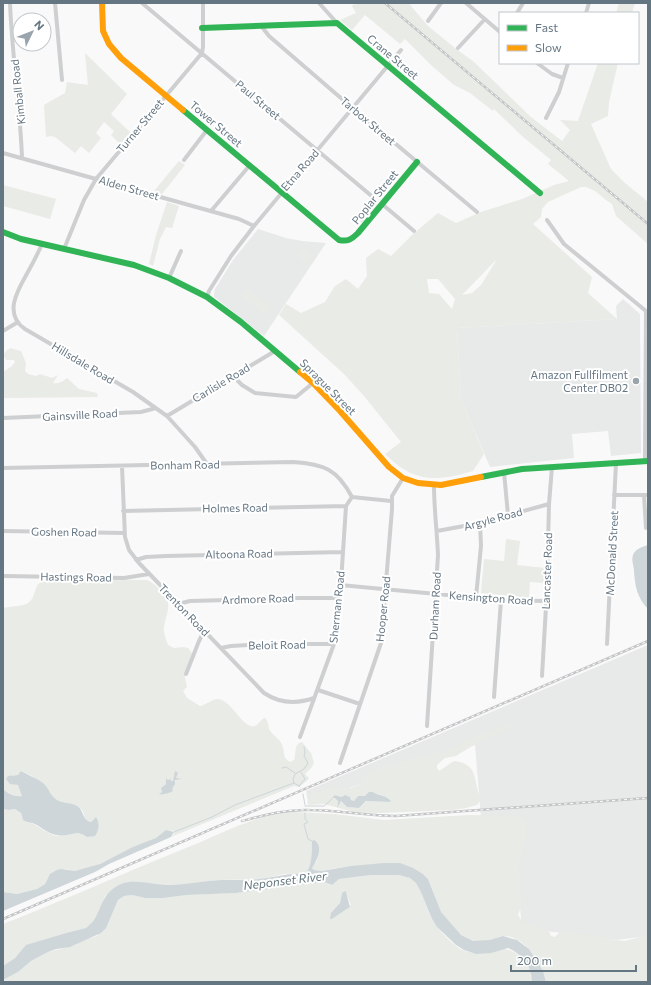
<svg xmlns="http://www.w3.org/2000/svg" width="651" height="985" font-family="Commissioner,sans-serif">
  <style>
    .built { fill: #e8e9e9 }
    .green { fill: #e8ebe6; fill-rule: evenodd }
    .water { fill: #ced6d9 }
    .lines { fill: none; stroke-linecap: round; stroke-linejoin: round }
    .stream { stroke: #ced6d9; stroke-width: 1 }
    .street { stroke: #cecfd0; stroke-width: 4 }
    .fast { stroke: #30b455; stroke-width: 6 }
    .slow { stroke: #ff9f0a; stroke-width: 6 }
    .rail-casing { stroke: #c3c5c6; stroke-width: 2.5 }
    .rail { stroke: #fff; stroke-width: 1; stroke-dasharray: 3; stroke-linecap: butt }
    .poi-dot { fill: #99a4ac; stroke: #fff; stroke-width: 1.5 }
    .labels { text-anchor: middle; stroke-width: 4; stroke-linejoin: round; paint-order: stroke }
    .street-label { font-size: 11px; fill: #657683; stroke: #fff }
    .poi-label { font-size: 11px; fill: #657683; stroke: #fff; text-anchor: end }
    .water-label { font-size: 12px; font-style: italic; fill: #60757c; stroke: #fff }
  </style>
  <rect width="100%" height="100%" fill="#f9f9f9"/>
  <path class="built" d="M258,229l28,9 16,3 24,2 -62,93 -47,-37 -3,-2v-3l1,-5 18,-29z
    M623,299l17,15 1,139 -30,3 -3,-25 -36,3 2,24 -84,9 -29,-68 -4,-71 160,-9 -1,-13z
    M648,645v291l-31,4 -95,-12 -7,-74 -34,-36 -6,-73 -167,57 -2,-11z"/>
  <path class="green" d="M355,3h56l-1,2 18,21 27,22 19,14 57,55 31,24 8,-11 -10,-10 18,1 20,-58h20l-9,39 -1,14 -17,8 20,45 14,14 23,19v42l-32,-28 -4,-12 -6,-4 -11,-9 -9,-4h-5l-33,15 -6,7 -1,8 -8,7 59,53 -4,16 29,26 -160,9 4,71 23,55 -11,17c-38,11 -59,12 -88,-17l16,-12 -37,-46 -20,-22 -65,-59 7,-11 15,9 24,-11 10,-16 11,-7 12,10 9,-13 -1,-18 12,-9 13,7 21,-21 26,-22 18,10 25,-11 41,-13 32,-14 15,-4 -21,-17 3,-4 -29,-24 -28,-27 -1,2 -23,-18 -16,-8 -22,-19 -27,-27 -5,5 -35,-29 -13,15 -12,-10 16,-7 -4,-7zM497,259l-16,26 -9,8 -10,2zM427,279h11l17,20 -3,10 -13,-15 -10,-1z
    M619,3h16l-3,10h-16z
    M85,53l42,41 -16,20 20,19 -10,12 -10,-10 3,-4 -10,-9 -8,11 5,5 -12,15 -8,-7 -6,7 -20,-16 -4,-1 -5,1 -2,-32 21,-12 2,-11 21,3z
    M179,161l6,4 -23,29 -8,-3z
    M3,185l53,14 -6,20 -47,-13z
    M375,201l3,4 -15,19 -4,-4z
    M167,202l12,4 -7,22 -6,-1 -6,12 -7,27 -4,-2 7,-29z
    M304,248l9,10 -7,7 -9,-11z
    M247,289l25,18 -6,8 -24,-18z
    M10,348l11,3 5,12 -1,8 3,3 8,2 4,-2 12,4 6,-3 -5,8c6,1 9,-1 14,-5l12,11 18,4 1,4 -95,1v-26l9,-6 3,-4 -1,-2h-8l-2,-3v-4z
    M506,539l14,2 -3,24 28,3 -1,15 -14,-1 -1,16 -48,-5 3,-34 20,2z
    M74,579l73,1c5,2 8,5 12,9 15,15 8,20 5,38 -1,5 2,12 4,18l6,3 9,-1 5,1 4,5 -4,13 -4,7 3,14 -4,4 4,7 13,8c6,-1 12,-7 18,-7 15,2 25,31 37,27 5,-2 5,-7 10,-8 5,5 2,9 6,14 4,5 9,7 11,13 3,6 0,13 8,17l4,-2c3,-7 -1,-16 8,-18l9,11 3,10 -2,4 -7,7 4,4 -1,2 -9,7 -5,-1 -123,51 3,-3v-3c-10,-1 -10,1 -18,7l-63,29 -18,4 -10,-2 -17,9 -3,6 -8,5 -20,5 -14,-2v-83l6,1 6,-1 6,4 1,5 4,4c12,1 21,14 33,14 11,0 18,-6 28,1l9,-20 -5,5c-8,-2 -5,-7 -9,-12 -6,-7 -17,-6 -24,-9 -10,-5 -17,-17 -25,-24 -3,-3 -8,-4 -11,-6l-4,4h-6l2,9 4,1 5,11c-9,1 -13,-2 -20,-7v-181c7,-2 18,-1 25,-5 9,-6 5,-19 15,-22 12,-4 19,4 31,-2zM176,771v7l6,2 -6,-1c-2,8 -6,16 -16,15l2,-2 -1,-4 5,-4v-5l5,2h2z
    M506,724h4l1,2 -6,5 -25,10 -24,15 -11,2 -8,7v3l2,3 15,-10c25,3 19,19 26,36v4l-3,4 -11,3 -13,2 -47,2 -31,1 -21,-1 -30,-8 -15,1 -2,-2 6,-10 9,-2 11,-5 7,3 4,-1h7l8,-3 5,-10 6,-5 30,-7 17,-7 10,2 5,-5h12l17,-11zM373,792c6,3 13,3 18,8l-2,2 -22,-1 -8,7 -12,-1 -6,-6 -4,6 1,-6 -1,-2 -3,-1 1,-3 6,2 3,-2 6,2 1,3 3,1 4,-5h7z
    M293,812l41,2 50,6 85,-5 53,1 4,5 1,10 -1,10 -4,10 -3,17 3,36 -4,11c7,12 19,11 31,16l2,5 4,1 5,-5 6,-2 9,3 18,2 22,5 10,1 23,-6v47h-102c-3,-19 -22,-46 -42,-46 -4,0 -6,2 -9,3 -10,3 -21,4 -29,-1 -11,-6 -22,-18 -27,-29 -4,-10 -6,-21 -12,-31 -3,-4 -6,-5 -10,-7 -18,-11 -36,-7 -56,-5 -13,0 -26,2 -39,5l-8,-1 -2,-2 5,-7 2,-12 -7,-8c0,9 0,25 -6,32l-22,1 -21,5 -44,1 -43,5h-14l-29,-3 -8,1 -20,13 -8,19 -8,11 -3,2 -20,5 -37,11 -3,2 -11,12 -12,8v-42c60,-23 118,-50 178,-74 37,-14 71,-35 112,-38z
    M371,875c12,-1 27,-2 39,3 12,6 17,32 23,43 6,9 14,18 23,25 25,19 46,-12 67,14 6,7 9,13 9,22h-529v-2l15,-8 13,-11 17,-9 27,-7 6,-4 16,-5 11,-14 10,-22 6,-4 8,-1 13,3h18l24,-3 49,-2 88,-11 7,3 8,-6zM342,893l5,2 4,10 -5,5 -14,9h-2l10,-16z"/>
  <path class="water" d="M648,545v64c-11,-11 -13,-23 -14,-38 0,-5 -3,-10 -1,-16 2,-6 9,-8 15,-10z
    M21,771c7,4 15,7 22,12 6,5 7,13 14,17 6,4 14,2 20,6 7,4 5,14 14,16l5,-5c4,6 3,14 -1,19l-8,1c-12,-9 -18,1 -30,-2 -10,-1 -17,-10 -25,-12 -4,-1 -6,-1 -9,-3l-2,-7 -6,-4 -6,1 -6,-1v-20c6,5 11,8 19,7l-4,-11 -8,-1 -4,-5 2,-3 10,-1z
    M175,771l3,2 -2,5 6,1 -7,1v4l-3,5 1,2c-4,2 -9,4 -14,3l3,-2 -1,-4 5,-4v-6l2,2 3,-1v2h2z
    M369,792h4c6,4 14,3 18,9l-2,1 -23,-1 -7,7 -12,-1 -6,-6 -4,7 1,-7 -3,-3h-3l3,-3 6,2 4,-2 5,2 1,3 3,1 4,-5h7z
    M166,830l8,2 -3,5 -62,27 -14,8 -92,39v-19l14,2 20,-5 8,-5 5,-10 7,-4 4,-1 14,2 25,-7 33,-17 23,-9z
    M314,840c10,6 3,21 -2,28l2,2 8,1 29,-5 33,-3h16l13,5 10,6 5,5 13,33 20,23 12,6 17,-1 13,-4 14,4 12,9 9,13 5,9 3,11h-14c0,-15 -10,-28 -24,-34l-17,5 -15,1 -12,-4 -8,-5 -19,-18 -5,-8 -11,-27 -5,-9 -6,-5 -11,-3h-28l-32,4 -7,6 -8,-3 -88,11 -49,2 -24,3h-18l-13,-3 -8,1 -6,4 -12,28 -5,5 -31,14 -14,2 -8,3 -17,9 -13,11 -15,8v-14l12,-8 11,-13 3,-1 37,-11 20,-5c18,-13 10,-32 35,-44 14,-6 36,2 51,1 16,-1 33,-4 49,-5 13,0 26,0 39,-1 16,-2 30,-6 46,-6 6,-7 6,-23 6,-32z
    M345,891l1,1 4,15 -18,12h-2l1,-6 9,-10 2,-10z"/>
  <g class="lines">
    <path class="stream" d="M282,768l4,-1 9,6
      M299,786l-5,-3 -1,-4 2,-5 9,-5 4,-6 -4,-7 1,-4 -1,-5
      M300,787l-1,-1 6,-7 -4,-7
      M303,794l2,11
      M305,806h19l8,-7
      M305,813v6l3,3 -4,2 4,15 4,2
      M174,832l38,-15 23,-12 59,-22"/>
    <path class="street" d="M10,3c2,52 10,103 12,154
      M55,3l7,77
      M142,3l232,195
      M319,3l18,20
      M466,3l34,29
      M517,13l6,-10
      M586,13l3,-10
      M428,21l13,-18
      M262,27l7,9 66,57 142,119
      M458,48l27,-29
      M537,63l15,11 11,4
      M546,118l13,-26 9,-29
      M3,153l236,66 15,7
      M184,160l23,-30
      M382,204l32,27
      M211,211l39,-46
      M547,220l17,24 82,67 -1,150
      M42,244c-4,9 -8,17 -13,26 -10,18 -27,43 -4,59l108,63 34,24 28,31 12,17
      M64,249l20,-49 12,-21 106,-126 1,-6v-44
      M169,278l12,-27
      M207,297l2,-6 22,-35 23,-30 147,-176
      M3,331l15,-9
      M233,376l9,9 13,8 41,4 17,-14
      M167,416l108,-65
      M3,418l138,-6 15,-4
      M122,466l3,71 4,13 10,13 125,130c15,10 33,11 50,5
      M3,468l290,-6c31,2 44,7 59,35
      M504,472l4,43
      M614,495h34
      M644,495l2,33
      M352,497l39,4
      M123,511l223,-5
      M3,531l121,2
      M437,531l43,-8 69,-19
      M136,560l10,-3 20,-1 177,-4
      M3,576l121,2 25,-4
      M340,585l161,15 45,1
      M476,597l5,-51 -1,-23
      M178,604l12,-3 110,-3h40
      M607,644l9,-181
      M221,648l10,-2 35,-2h68
      M186,674l13,-33 5,-10
      M542,676l5,-87 2,-85 3,-37
      M318,690l42,14
      M494,697l7,-97
      M427,726l11,-171c-1,-24 -4,-46 -4,-70
      M300,737l34,-93 6,-46 6,-92 6,-9
      M340,763l41,-120 11,-134v-13l11,-18"/>
    <path class="fast" d="M202,28l135,-5 203,170
      M183,110l156,130c9,2 13,-1 19,-7l59,-71
      M3,232l18,7 113,26 35,13 38,19 34,25 59,50
      M481,477l41,-8 126,-8"/>
    <path class="slow" d="M102,3l1,28 6,13 12,14 62,52
      M300,372l13,11 27,28 49,56 14,11 15,5 23,2 40,-8"/>
    <defs>
      <path id="rail" d="M385,3l263,221
        M242,821c23,-6 44,-12 68,-11 29,0 57,6 86,6l252,-18
        M3,919l645,-278"/>
    </defs>
    <use href="#rail" class="rail-casing"/>
    <use href="#rail" class="rail"/>
  </g>
  <circle class="poi-dot" cx="636" cy="381" r="4"/>
  <g class="labels">
    <g class="street-label">
      <text transform="translate(393 57) rotate(40)" y="4">Crane Street</text>
      <text transform="translate(18 92) rotate(-96)" y="4">Kimball Road</text>
      <text transform="translate(258 100) rotate(40)" y="4">Paul Street</text>
      <text transform="translate(368 121) rotate(40)" y="4">Tarbox Street</text>
      <text transform="translate(216 124) rotate(40)" y="4">Tower Street</text>
      <text transform="translate(140 126) rotate(-50)" y="4">Turner Street</text>
      <text transform="translate(300 170) rotate(-49)" y="4">Etna Road</text>
      <text transform="translate(129 188) rotate(16)" y="4">Alden Street</text>
      <text transform="translate(375 197) rotate(-51)" y="4">Poplar Street</text>
      <text transform="translate(83 363) rotate(31)" y="4">Hillsdale Road</text>
      <text transform="translate(221 383) rotate(-31)" y="4">Carlisle Road</text>
      <text transform="translate(328 387) rotate(45)" y="4">Sprague Street</text>
      <text transform="translate(80 415) rotate(-3)" y="4">Gainsville Road</text>
      <text transform="translate(185 465) rotate(-1)" y="4">Bonham Road</text>
      <text transform="translate(235 508) rotate(-1)" y="4">Holmes Road</text>
      <text transform="translate(493 519) rotate(-15)" y="4">Argyle Road</text>
      <text transform="translate(64 532) rotate(1)" y="4">Goshen Road</text>
      <text transform="translate(612 553) rotate(-87)" y="4">McDonald Street</text>
      <text transform="translate(239 554) rotate(-1)" y="4">Altoona Road</text>
      <text transform="translate(547 571) rotate(-88)" y="4">Lancaster Road</text>
      <text transform="translate(76 577) rotate(1)" y="4">Hastings Road</text>
      <text transform="translate(491 598) rotate(4)" y="4">Kensington Road</text>
      <text transform="translate(258 599) rotate(-2)" y="4">Ardmore Road</text>
      <text transform="translate(435 606) rotate(-87)" y="4">Durham Road</text>
      <text transform="translate(337 607) rotate(-84)" y="4">Sherman Road</text>
      <text transform="translate(383 609) rotate(-84)" y="4">Hooper Road</text>
      <text transform="translate(184 610) rotate(46)" y="4">Trenton Road</text>
      <text transform="translate(277 645) rotate(-1)" y="4">Beloit Road</text>
    </g>
    <g class="poi-label">
      <text x="628" y="379">Amazon Fullfilment<tspan x="628" dy="13">Center DB02</tspan></text>
    </g>
    <g class="water-label">
      <text transform="translate(285 881) rotate(-7)" y="4">Neponset River</text>
    </g>
  </g>
  <rect width="651" height="985" fill="none" stroke="#657683" stroke-width="8"/>
  <rect x="499" y="12" width="140" height="52" fill="#ffffff" stroke="#c1c8cd"/>
  <rect x="507" y="25" width="20" height="6" fill="#30b455" stroke="#c1c8cd"/>
  <text x="535" y="32" font-size="12" fill="#657683">Fast</text>
  <rect x="507" y="45" width="20" height="6" fill="#ff9f0a" stroke="#c1c8cd"/>
  <text x="535" y="52" font-size="12" fill="#657683">Slow</text>
  <g transform="translate(32 32) rotate(47)"><circle r="19" fill="#ffffff" stroke="#c1c8cd"/>
  <path d="M0-3L7 15L0 10L-7 15Z" fill="#99a4ac"/>
  <text y="-6" font-size="11" font-weight="bold" text-anchor="middle" fill="#657683">N</text>
  </g>
  <path d="M511 965v6h125v-6" fill="none" stroke="#657683" stroke-width="2"/>
  <text x="517" y="965" font-size="12" fill="#657683" stroke="#ffffff" stroke-width="3" paint-order="stroke">200 m</text>
</svg>
